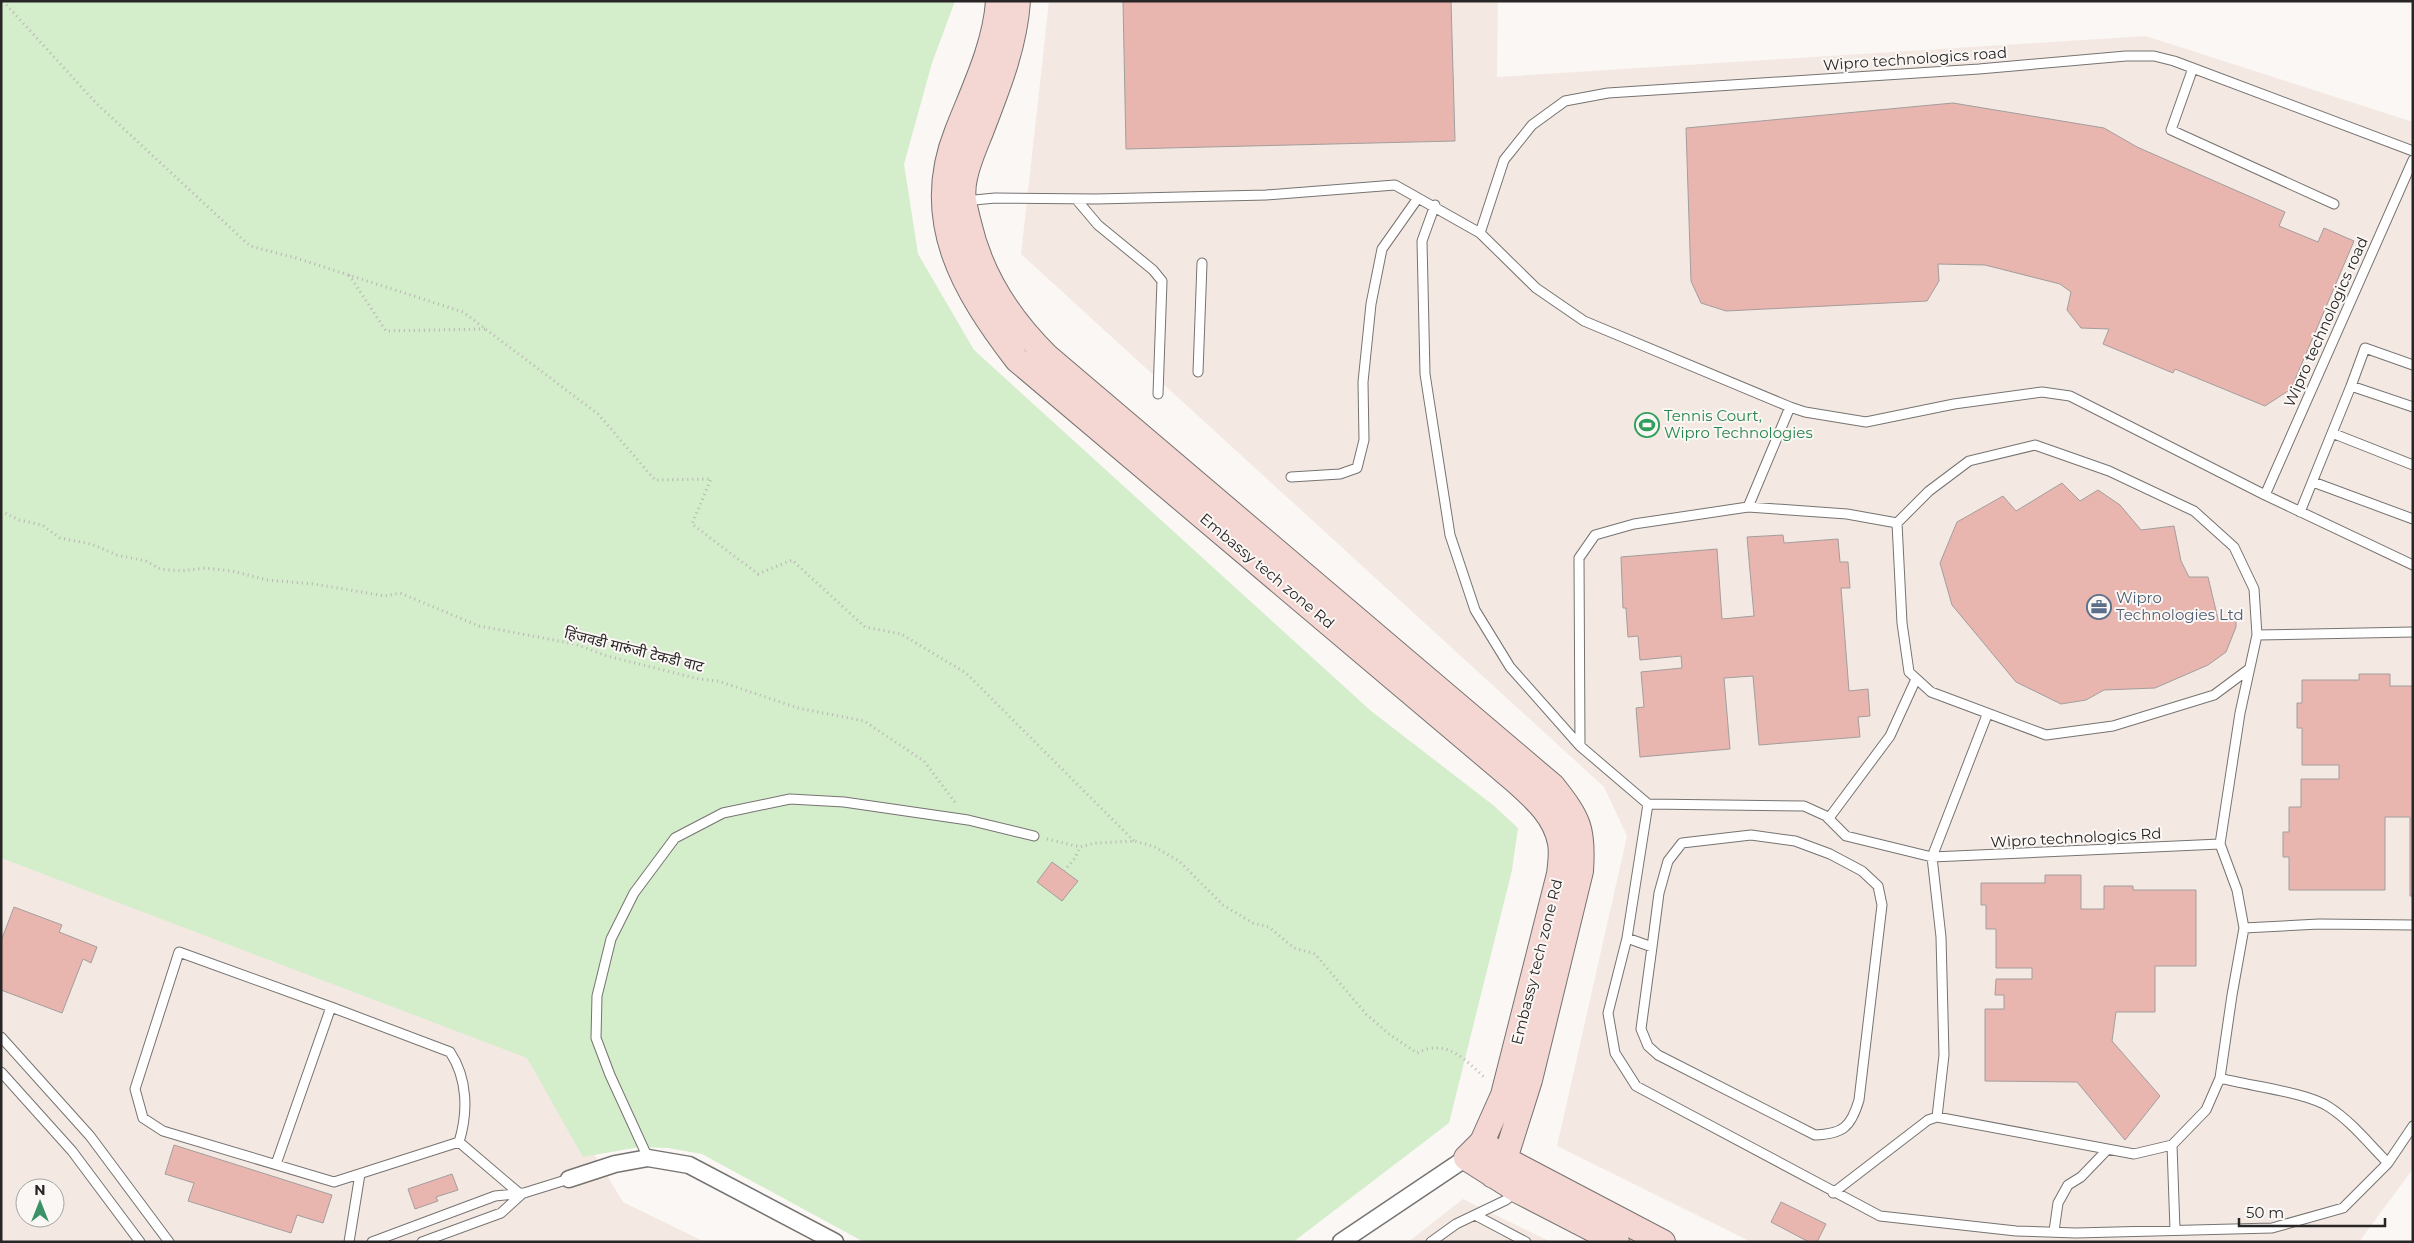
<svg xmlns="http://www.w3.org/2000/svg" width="2414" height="1243" font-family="Montserrat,'Noto Sans Devanagari',sans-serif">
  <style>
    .built { fill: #f4e9e2; fill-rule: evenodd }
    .green { fill: #d4edcb }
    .building { fill: #e9b5af; stroke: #a29e9e }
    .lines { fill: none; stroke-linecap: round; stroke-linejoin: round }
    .lane-casing { stroke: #767371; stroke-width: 11 }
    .street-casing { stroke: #767371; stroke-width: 19 }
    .secondary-casing { stroke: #767371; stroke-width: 26 }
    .path { stroke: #b8b5b3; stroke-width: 3; stroke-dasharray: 1 4; stroke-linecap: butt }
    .lane { stroke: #fff; stroke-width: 9 }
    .street { stroke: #fff; stroke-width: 16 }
    .secondary { stroke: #f4d7d2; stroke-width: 24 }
    .labels { text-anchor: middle; stroke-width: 4; stroke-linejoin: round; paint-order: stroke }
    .street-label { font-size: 15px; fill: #272525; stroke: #fbf7f5 }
    .leisure-label { font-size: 15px; fill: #27864d; stroke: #fbf7f5; text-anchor: start }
    .service-label { font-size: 15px; fill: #4e5e75; stroke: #fbf7f5; text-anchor: start }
  </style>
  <rect width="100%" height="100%" fill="#fbf7f5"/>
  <path class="built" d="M1049,1h449l-1,76 649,-41 267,86v1047l-54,73h-608l-194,-96 70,-310 -23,-49 -583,-533z
    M1,843l529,205 93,154 82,40h-704zM25,1188h30v30h-30z
    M1463,1199l88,43h-143z"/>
  <path class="green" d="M1,1h954l-23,62 -28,101 14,90 56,96 397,361 122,94 25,23 -6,42 -63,253 -156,119h-429l-162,-88 -34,-6 -29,-1 -56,10 -56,-99 -526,-200z"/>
  <path class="building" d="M1123,1h328l4,140 -329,8z
    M1953,103l151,25 33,19 148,65 -6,14 39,16 6,-14 30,13 -63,148 -26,17 -90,-37 -2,4 -70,-29 6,-15 -28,-1 -14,-18 4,-18 -11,-8 -75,-19 -47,-1 1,17 -12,20 -201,10 -25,-8 -10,-22 -5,-153z
    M2062,483l18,18 18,-11 22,15 21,25 33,-4 7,35 8,16h19l10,42 18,-1v9l-10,25 -18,13 -53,23 -51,2 -18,10 -25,4 -45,-22 -64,-77 -12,-42 17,-41 46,-26 13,15z
    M1783,535l1,8 54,-4 2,23h8l2,26h-9l8,103 19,-2 2,27 -12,1 2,20 -101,8 -6,-69 -29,2 6,71 -90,8 -4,-49 8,-1 -3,-35 41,-4 -1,-12 -41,4 -2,-24 -10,1 -2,-29h-3l-2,-51 96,-8 5,70 32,-3 -7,-79z
    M2359,674h31v12h23v210h-3v-79h-25v73h-96v-33h-6v-25h6v-25h12v-28h38v-14h-37v-37h-5v-25h5v-23h57z
    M1052,862l26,19 -16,20 -25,-19z
    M2045,875h36v34h23v-23h29v4h63v76h-41v46h-39l-4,29 48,55 -35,44 -48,-58 -92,-1v-72h19v-14h-9l1,-16h36v-11h-36v-39h-10v-24h-5v-22h64z
    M14,907l48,18 -3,7 38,15 -6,16 -8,-4 -21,54 -61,-23v-49z
    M174,1145l158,50 -9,28 -26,-8 -6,18 -103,-32 6,-18 -29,-9z
    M452,1174l6,16 -22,7 2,4 -23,8 -7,-20z
    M1781,1202l45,22 -9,18h-8l-38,-20z"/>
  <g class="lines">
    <defs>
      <path id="lane" d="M2193,68l-22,62 163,74
        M1076,199l22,26 55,45 9,11 -4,113
        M964,201l31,-3 101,1 170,-4 129,-10 85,48 56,55 48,33 206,86 15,5 61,10 88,-18 88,-12 28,4 195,99 148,70
        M1435,205l-13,36 3,133 25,161 25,75 35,57 70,79 68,58 -21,134 -19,75 7,40 21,33 244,130 136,15 60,2 196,-5 71,-20 45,-45 25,-37
        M1480,233l24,-73 28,-35 33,-24 43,-8 371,-24 147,-13h28l20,5 239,90
        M2413,365l-48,-17 -14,38 62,21
        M1198,372l4,-109
        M2332,433l19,-47
        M1291,477l49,-3 17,-6 7,-28 -1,-58 8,-78 11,-55 36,-51
        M2313,482l100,37
        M2265,495l148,-335
        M1748,507l42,-100
        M2300,512l32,-79 81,32
        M2257,635l156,-3
        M1987,715l-55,142 288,-13
        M1580,746l-1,-188 16,-23 39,-11 114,-17 99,7 50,9
        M1648,804l156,2 22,10 20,20 86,21 9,80 3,118 -7,62
        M1829,818l61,-82 26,-57
        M2244,928l75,-4 94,1
        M1627,938l25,9 7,-54 9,-32 14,-18 69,-8 44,6 35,13 32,17 16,15 4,19 -23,195c-8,27 -16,34 -44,35l-157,-80 -10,-9 -7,-17 11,-82
        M331,1007l119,45c18,27 18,61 9,90
        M1,1037l89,99 79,106
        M1,1072l71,79 68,91
        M2220,1078l12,-83 12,-67 -7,-38 -17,-46 20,-131 17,-78 -3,-46 -20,-42 -40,-36 -85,-40 -74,-26 -66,16 -40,30 -32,32 5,100 7,49 22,20 115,43 67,-9 101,-31 35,-26
        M2172,1145l3,85
        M648,1158l-38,-83 -14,-37 1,-42 14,-57 23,-46 41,-55 48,-25 67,-14 54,3 124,18 66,16
        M276,1164l55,-157 -152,-55 -44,137 8,29 20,13 171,51 125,-40 61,52
        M1833,1193l95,-73 9,-3 197,37 38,-9 34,-35 14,-32c29,8 86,14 109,29 23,15 40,37 59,56
        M1475,1215l51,27
        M2054,1231l4,-28 10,-18 13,-8 25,-26
        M349,1242l11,-68
        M372,1242l123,-46 29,-3 45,-14
        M422,1242l79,-29 22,-20
        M1431,1242l25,-18 50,-24 10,-8"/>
      <path id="street" d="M569,1179l46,-15 33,-6 41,7 146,77
        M1341,1242l125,-84"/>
      <path id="secondary" d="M998,1c-3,45 -25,89 -41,130 -36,89 7,160 60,229l496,419c20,18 42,36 47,64 2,10 0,22 -1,31l-56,221 -21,47
        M1018,1c-3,46 -21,89 -37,131 -6,15 -13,30 -16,46 -4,18 0,28 4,45 12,53 40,96 79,134l505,429c26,33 31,43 28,85l-51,209 -25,79 -12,17
        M1617,1242l-99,-51 -52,-33 16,-16 23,17 158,83"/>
    </defs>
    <use href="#lane" class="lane-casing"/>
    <use href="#street" class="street-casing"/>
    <use href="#secondary" class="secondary-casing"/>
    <path class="path" d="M3,1l93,102 154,143 46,12 167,54 135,102 57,66 56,-1 -19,45 66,50 34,-14 73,67 36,7 65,39 168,168
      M349,275l37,56 99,-2
      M1,511l18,9 23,5 18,13 31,6 26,11 29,6 14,8 21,2 24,-3 27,3 35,9 47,4 71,12 15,-3 79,33 96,18 32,12 92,23 19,2 80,27 66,13 60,40 33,44
      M1047,839l33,8 15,-4 39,-2 19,5 26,15 44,44 30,18 16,4 25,21 21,6 51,60 23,20 28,19c29,-15 48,6 69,26
      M1064,871l11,-13 5,-11"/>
    <use href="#lane" class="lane"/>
    <use href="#street" class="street"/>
    <use href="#secondary" class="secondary"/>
  </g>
  <defs>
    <symbol id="stadium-ring" viewBox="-11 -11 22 22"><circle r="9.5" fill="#fbf7f5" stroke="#2e9e5b" stroke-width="1.5"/><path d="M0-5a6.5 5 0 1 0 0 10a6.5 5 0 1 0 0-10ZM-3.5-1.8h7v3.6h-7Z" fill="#2e9e5b"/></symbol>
    <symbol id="office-ring" viewBox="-11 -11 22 22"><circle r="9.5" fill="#fbf7f5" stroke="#5c6f8a" stroke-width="1.5"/><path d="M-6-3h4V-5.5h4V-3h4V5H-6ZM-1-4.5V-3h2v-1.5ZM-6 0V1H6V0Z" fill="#5c6f8a"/></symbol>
  </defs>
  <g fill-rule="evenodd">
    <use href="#stadium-ring" x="1633" y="411" width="28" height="28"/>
    <use href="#office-ring" x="2085" y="593" width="28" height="28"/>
  </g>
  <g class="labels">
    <g class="street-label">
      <text transform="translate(1915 59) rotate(-4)" y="5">Wipro technologics road</text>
      <text transform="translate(2326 322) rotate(-66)" y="5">Wipro technologics road</text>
      <text transform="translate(1267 571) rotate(40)" y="5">Embassy tech zone Rd</text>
      <text transform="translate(634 650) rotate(14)" y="5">हिंजवडी मारुंजी टेकडी वाट</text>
      <text transform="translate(2076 838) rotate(-3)" y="5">Wipro technologics Rd</text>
      <text transform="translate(1537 962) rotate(-76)" y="5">Embassy tech zone Rd</text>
    </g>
    <g class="leisure-label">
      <text x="1664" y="421">Tennis Court,<tspan x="1664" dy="17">Wipro Technologies</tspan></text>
    </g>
    <g class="service-label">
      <text x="2116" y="603">Wipro<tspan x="2116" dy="17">Technologies Ltd</tspan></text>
    </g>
  </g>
  <rect width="2414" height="1243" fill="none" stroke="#272525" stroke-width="5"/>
  <g transform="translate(40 1203)"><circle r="24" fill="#fbf7f5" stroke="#a6a3a2"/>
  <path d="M0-4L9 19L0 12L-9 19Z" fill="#3b9267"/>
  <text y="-8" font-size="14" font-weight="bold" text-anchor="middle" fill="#272525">N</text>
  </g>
  <path d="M2239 1218v8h146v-8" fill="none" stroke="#272525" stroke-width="2.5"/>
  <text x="2246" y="1218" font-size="15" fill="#272525" stroke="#fbf7f5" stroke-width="4" paint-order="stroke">50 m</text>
</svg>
